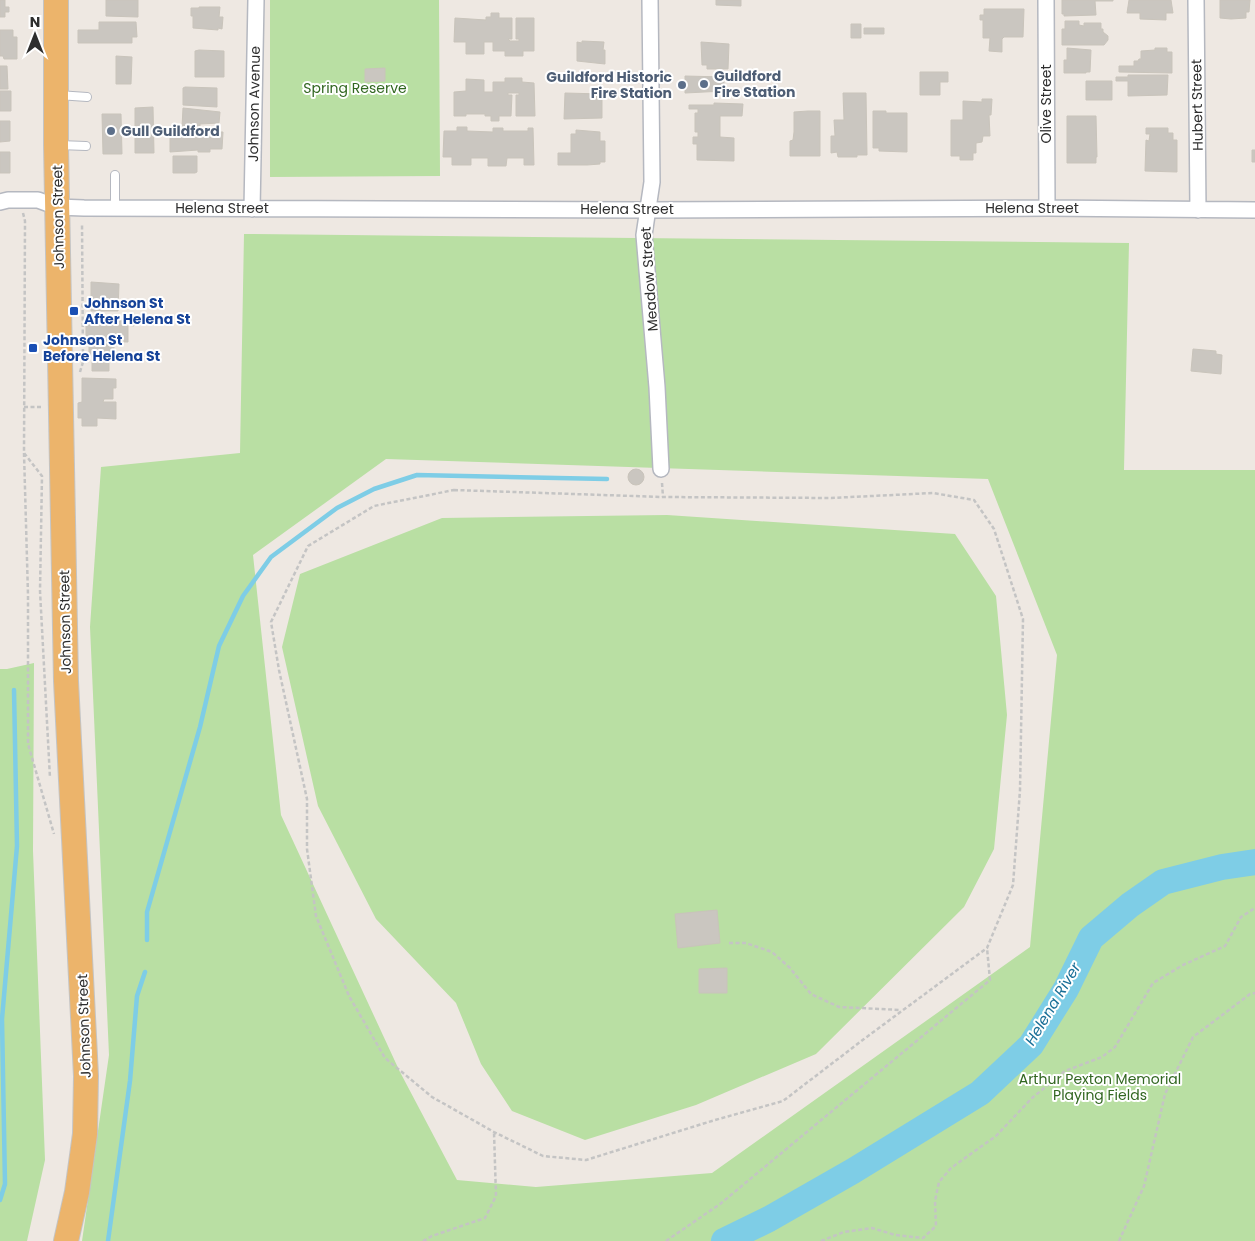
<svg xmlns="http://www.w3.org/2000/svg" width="1255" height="1241" font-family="Poppins,sans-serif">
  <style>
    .green { fill: #b9dfa3; fill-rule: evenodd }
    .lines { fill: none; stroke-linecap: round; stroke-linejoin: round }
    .stream { stroke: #7ecde6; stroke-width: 4.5 }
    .river { stroke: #7ecde6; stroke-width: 26 }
    .building { fill: #cac6c0; stroke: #c9c4bb }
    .service-casing { stroke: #b5b8c0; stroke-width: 10 }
    .minor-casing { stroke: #b5b8c0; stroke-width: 18 }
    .trunk-casing { stroke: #c4c4c4; stroke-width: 26 }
    .path { stroke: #c4c4c4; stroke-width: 2.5; stroke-dasharray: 4 2.5; stroke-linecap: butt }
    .service { stroke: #fff; stroke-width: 8 }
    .minor { stroke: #fff; stroke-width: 15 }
    .trunk { stroke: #ecb46b; stroke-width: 24 }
    .service-dot { fill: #5c6f8a; stroke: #fff; stroke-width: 2 }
    .transit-dot { fill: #1a4fb4; stroke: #fff; stroke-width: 2 }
    .labels { text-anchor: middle; stroke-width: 4; stroke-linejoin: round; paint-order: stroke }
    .service-label { font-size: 14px; font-weight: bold; fill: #4e5e75; stroke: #fff; text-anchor: start }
    .park-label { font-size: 14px; fill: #326721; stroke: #fff }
    .street-label { font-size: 14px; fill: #2e2e2e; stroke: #fff }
    .transit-label { font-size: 14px; font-weight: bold; fill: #164399; stroke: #fff; text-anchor: start }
    .water-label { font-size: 15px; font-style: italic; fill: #196f97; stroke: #fff }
  </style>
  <rect width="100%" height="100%" fill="#eee8e2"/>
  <path class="green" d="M270,0h169l1,176 -170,1z
    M244,234l885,9 -5,227h131v771h-1173l27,-186 -19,-428 11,-160 139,-14zM386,459l602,20 69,176 -27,292 -318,226 -176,14 -79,-7 -57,-108 -119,-257 -28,-260z
    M667,515l288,19 41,62 11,119 -13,134 -30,58 -148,147 -120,51 -111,35 -73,-29 -31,-47 -25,-61 -80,-84 -58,-113 -36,-159 18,-73 142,-56z
    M34,663l-1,188 12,309 -18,81h-27v-572h7z"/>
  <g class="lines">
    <path class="stream" d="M147,940v-28l53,-185 19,-81 24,-50 28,-39 66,-49 37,-19 43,-14 190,4
      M0,1200l5,-16 -3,-165 15,-173 -3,-156
      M108,1241l22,-160 7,-85 8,-24"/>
    <path class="river" d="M724,1241l45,-22 84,-48 127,-78 51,-48 35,-56 25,-51 39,-33 33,-23 59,-15 33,-5"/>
  </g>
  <path class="building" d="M0,0h5v7h4v5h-4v5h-5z
    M106,0h32v17l-32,-1z
    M716,0h25v6l-25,-1z
    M1062,0h51v1h-18l1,14 -32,1v-2h-2z
    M1129,0h42l2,13h-7v7l-26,-1v-6h-13z
    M1220,0h30l-1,12h-3v6l-15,1 -11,-1z
    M199,7h21l-1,10h4l-1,12 -4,-1v2l-25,-2v-12h-2v-8h8z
    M984,9h40l-1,28h-19l-2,2v13l-13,-1 1,-13h-7v-18h-3v-5h4z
    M491,13h8v5h13v21h-4l2,2h9v-2h-3v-21h18v33h-11v5h-18v-5h-12v-9h-9v12h-18v-12h-12l1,-24 31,2v-3h5z
    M1065,21h14v4l5,1v-3h17v6h2v3l5,4v4l-4,5h-42v-16h3z
    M99,22h37l1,15h-5v6h-54v-13h21z
    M851,24h10v14h-10z
    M864,28h20v6h-20z
    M0,30h13v7h4v22h-13l-1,-3h-3z
    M582,41l22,1 -1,8h2v14l-28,-3v-19l5,1z
    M701,42l28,2 -1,25h-21v-4h-5z
    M1067,48l24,2 -1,22h-4v1h-22v-13h3z
    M1155,48h12v4h5v21l-53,-1v-6h15v-5h4l1,-2h2v-8l14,-1z
    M199,50l25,1v26h-29v-26z
    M116,56l16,1 -1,27h-15z
    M0,66h7l1,23h-8z
    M385,68v13l-20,1v-13z
    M920,72h28v10h-8v13h-20z
    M1128,75h40l-1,20 -39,1v-15h-12v-4h12z
    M685,76l39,1v14l-39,2z
    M505,78h17v4l12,1 1,33h-19v-21h3v-2h-11v2h4l-1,21h-12v5h-8v-5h-6v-2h-19v2h-12v-24l12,-1v-12l18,1v12h9v-10h12z
    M1086,81h26v19h-26z
    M185,87l32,1v19l-34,-2v-17z
    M0,91h11v20h-11z
    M565,93l37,1v24l-38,1z
    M843,93h23l1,62h-10v2h-19l-1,-5 -6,1v-17h4l-1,-16h10z
    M982,99h10l-1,16h-2l1,21h-7l-1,6 -6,1v10h-3v7h-13v-4h-9v-36h12v-19l19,1z
    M714,103l29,1 -1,12h-22v21l14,1v23l-37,-1v-16h-4v-7h5v-5h-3v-19h3v-4h-9v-4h25z
    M153,107l1,46h-19v-45z
    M183,108l37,4 -1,11 -19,1v4l-18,-1z
    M808,111h12v45h-30v-15l3,-1 1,-8v-20z
    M873,111h13v2h21v39l-28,-1v-3h-6z
    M102,114h19l1,40h-19z
    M1067,116h29l1,41h-1v6h-29z
    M0,121h10v20l-10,1z
    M457,127h10v4l26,1v-4h10v3h25v-3h5l1,37h-10v-7h-17l-1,8h-18v-8h-17v7h-19v-8h-9l1,-26h13z
    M1146,128h22v5h5v7h4v32l-32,-1 1,-31 3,1 1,-7h-4z
    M576,130l24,2v9h5v21h-5v2l-13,1h-29v-12h13v-19h5z
    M181,132h16v4h6v-4h20l-1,17h-12v3h-12v-2l-28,2v-18h11z
    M1252,150h3v12h-3z
    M0,152h10v21h-10z
    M173,156h24v16l-2,1h-22z
    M91,282l28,2 -1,27h-27z
    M86,320l48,1v5l-6,-1v17l-42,-1z
    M89,344h21v2h4v14h-5v11h-17v-14h-3z
    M1193,349l23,2v3l6,1 -1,19 -30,-3z
    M82,378l34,1v9h-3v11h-9l-1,3h13v17l-19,-1v8h-15v-8h-4v-15l4,-1z
    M628 477a8 8 0 1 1 16 0a8 8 0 1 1-16 0Z
    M717,910l3,33 -42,5 -3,-34z
    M727,968v25h-28v-24z"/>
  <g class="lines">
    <defs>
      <path id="service" d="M58,95l29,2
        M59,145l27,1
        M115,208v-33"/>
      <path id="minor" d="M650,0l2,182 -8,53 13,152 4,82
        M1046,0l1,208
        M1196,0l2,210
        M0,202l8,-2h30l19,7 27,1 564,2 399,-2 208,2
        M252,209l4,-209"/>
      <path id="trunk" d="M56,0v145l10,536 20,395 -1,58 -8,58 -11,49"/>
    </defs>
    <use href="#service" class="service-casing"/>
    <use href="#minor" class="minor-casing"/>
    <use href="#trunk" class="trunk-casing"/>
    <path class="path" d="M23,213l2,8 -1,232 18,23 -2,115 10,187
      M80,372l3,-10 -1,-139
      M24,407h19
      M24,453l4,142v149l26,90
      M662,483l1,14
      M454,490l209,7 168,1 102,-5 41,7 20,29 29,90 -3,171 -7,95 -26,63 -123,91 -81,62 -68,19 -129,40 -43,-4 -49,-24 -62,-35 -47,-39 -36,-62 -33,-80 -9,-67v-50l-28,-129 -8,-48 37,-76 66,-40z
      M729,943h17l26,9 18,16 21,26 28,13 62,3
      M423,1241l9,-5 53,-18 11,-22 -2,-64
      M666,1241l54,-37 270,-224 -3,-32
      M821,1241l23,-9 28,-4 23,7 28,3 13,-12 -1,-25 4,-19 12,-14 45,-32 36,-38 33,-27 37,-14 13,-10 38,-64 30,-18 42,-19 16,-29 14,-9
      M1119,1241l25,-55 21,-92 28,-57 57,-43 5,-1"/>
    <use href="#service" class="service"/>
    <use href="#minor" class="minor"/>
    <use href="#trunk" class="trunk"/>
  </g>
  <g class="service-dot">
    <circle cx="704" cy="84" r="5"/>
    <circle cx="682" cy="85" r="5"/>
    <circle cx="111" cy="131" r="5"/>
  </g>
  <g class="transit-dot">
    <rect x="69" y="306" width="10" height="10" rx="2.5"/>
    <rect x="28" y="343" width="10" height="10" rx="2.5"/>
  </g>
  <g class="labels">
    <g class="service-label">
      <text x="714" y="81">Guildford<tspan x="714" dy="16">Fire Station</tspan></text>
      <text x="672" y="82" text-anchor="end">Guildford Historic<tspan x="672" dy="16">Fire Station</tspan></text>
      <text x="121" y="136">Gull Guildford</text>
    </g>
    <g class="park-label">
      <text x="355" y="93">Spring Reserve</text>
      <text x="1100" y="1084">Arthur Pexton Memorial<tspan x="1100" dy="16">Playing Fields</tspan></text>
    </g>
    <g class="street-label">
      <text transform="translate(254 104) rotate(-89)" y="5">Johnson Avenue</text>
      <text transform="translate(1046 104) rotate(-90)" y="5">Olive Street</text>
      <text transform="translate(1197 105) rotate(-91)" y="5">Hubert Street</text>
      <text x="222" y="213">Helena Street</text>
      <text x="1032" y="213">Helena Street</text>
      <text x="627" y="214">Helena Street</text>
      <text transform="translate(58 217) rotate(-91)" y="5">Johnson Street</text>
      <text transform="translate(649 279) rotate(-94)" y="5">Meadow Street</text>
      <text transform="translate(65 622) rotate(-91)" y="5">Johnson Street</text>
      <text transform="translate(84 1026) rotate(-92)" y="5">Johnson Street</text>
    </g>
    <g class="transit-label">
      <text x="84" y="308">Johnson St<tspan x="84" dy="16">After Helena St</tspan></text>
      <text x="43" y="345">Johnson St<tspan x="43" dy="16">Before Helena St</tspan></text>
    </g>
    <g class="water-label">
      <text transform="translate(1053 1004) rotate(-59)" y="5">Helena River</text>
    </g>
  </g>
  <g transform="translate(35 35)" stroke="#ffffff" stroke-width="4" paint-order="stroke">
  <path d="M0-4L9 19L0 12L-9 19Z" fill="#2e2e2e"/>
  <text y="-8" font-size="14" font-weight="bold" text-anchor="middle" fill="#2e2e2e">N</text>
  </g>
</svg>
